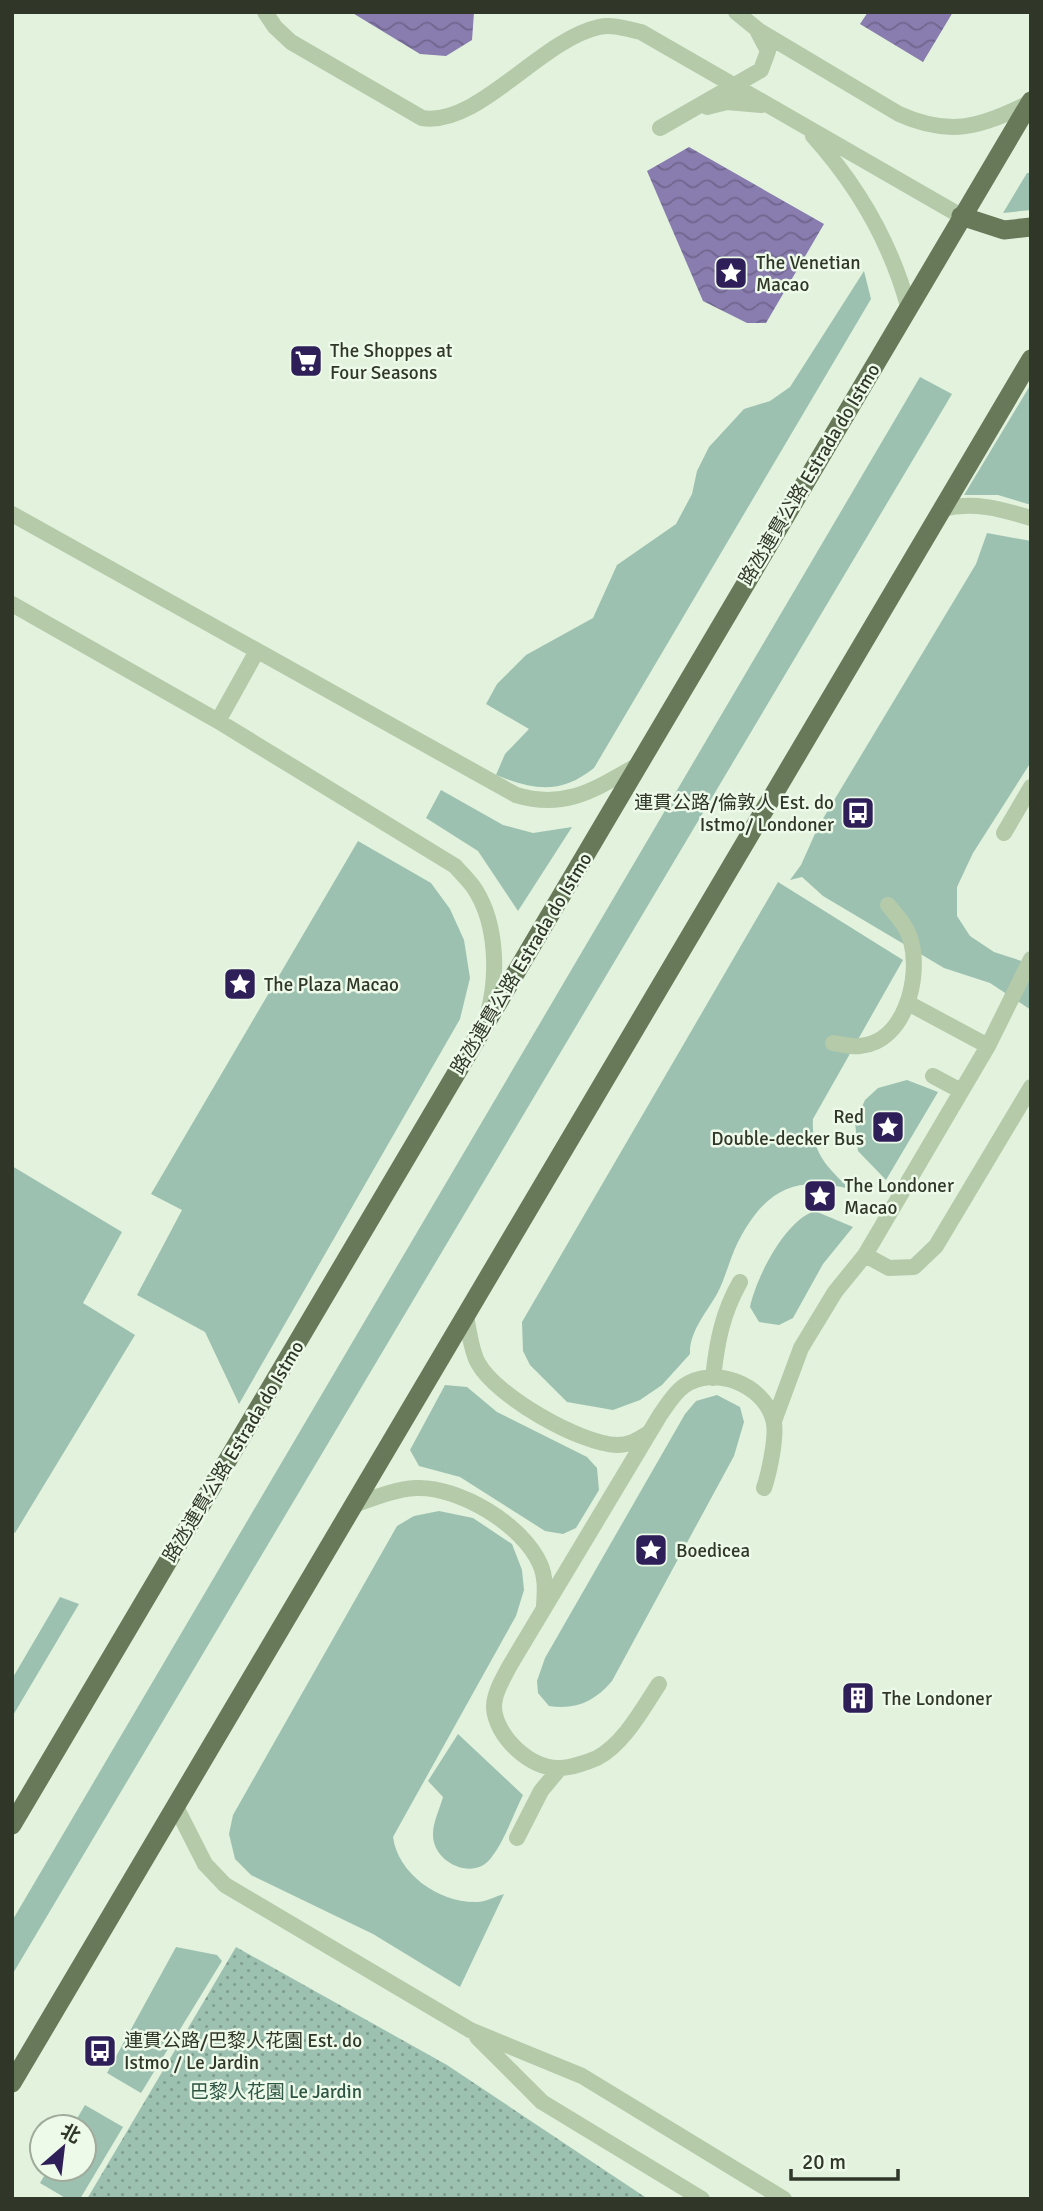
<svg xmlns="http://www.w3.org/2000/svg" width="1043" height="2211" font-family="Signika,'Noto Sans SC',sans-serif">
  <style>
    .grass { fill: #9dc1b1 }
    .park { fill: url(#park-dots) }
    .water { fill: url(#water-waves) }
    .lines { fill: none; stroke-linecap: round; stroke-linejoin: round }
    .service { stroke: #b4caa9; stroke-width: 16 }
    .primary { stroke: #68795a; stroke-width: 19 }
    .labels { text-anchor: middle; stroke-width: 5; stroke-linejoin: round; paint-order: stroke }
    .poi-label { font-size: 19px; fill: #303729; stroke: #edf9e9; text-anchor: start }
    .street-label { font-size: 19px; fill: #303729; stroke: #edf9e9 }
    .park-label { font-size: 19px; fill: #2d5544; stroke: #edf9e9 }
  </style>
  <defs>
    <pattern id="park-dots" width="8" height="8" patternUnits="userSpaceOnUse" patternTransform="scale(1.75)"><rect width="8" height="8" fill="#9dc1b1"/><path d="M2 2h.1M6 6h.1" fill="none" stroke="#809e90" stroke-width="1.8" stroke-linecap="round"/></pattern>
    <pattern id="water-waves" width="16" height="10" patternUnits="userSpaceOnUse" patternTransform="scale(1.75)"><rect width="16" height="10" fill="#897caf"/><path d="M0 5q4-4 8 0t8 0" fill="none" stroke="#70668e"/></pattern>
  </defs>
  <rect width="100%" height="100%" fill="#e2f2dd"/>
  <path class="grass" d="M1027,173h4v37l-28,3z
    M864,271l7,28 -277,469c-34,27 -60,22 -98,7l9,-21 24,-25 -43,-25 11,-20 29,-29 67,-37 24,-53 59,-41 16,-30 5,-23 12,-24 35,-38 26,-8 20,-14z
    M920,377l32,17 -940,1581v-54z
    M1031,384v121l-33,-10h-34z
    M987,533l44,8v221l-58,91 -16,34v29l13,20 24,16 37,12v46l-41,-27 -46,-15 -121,-72 -21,-19 -12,3 11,-15 17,-38 158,-263z
    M441,790l62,35 30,8 39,-6 -54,84 -40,-60 -52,-33z
    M358,841l73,42 19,26 14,31 6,38 -10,41 -221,385 -34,-72 -68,-37 45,-85 -31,-16z
    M778,882l125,78 -90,159c-2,33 14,48 37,70 -56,-14 -85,1 -112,53 -8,16 -12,34 -20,50 -10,19 -29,39 -28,62l-28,31 -22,15 -27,10 -46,-8 -37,-37 -7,-14 -1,-29z
    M907,1080l31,12 -52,88 -28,-29 -3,-29 10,-22 13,-12z
    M12,1166l110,66 -39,71 52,32 -120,198 -3,-2z
    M815,1211l38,16 -30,37 -30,54 -14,7 -20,-3 -9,-15c6,-29 35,-87 65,-96z
    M445,1385l22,2 30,25 90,45 10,11 2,22 -23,38 -13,6 -18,-3 -85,-54 -41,-11 -9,-16z
    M717,1395l23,12 4,15 -10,34 -122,225c-17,20 -35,29 -63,25l-11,-13 -1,-12 8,-23 140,-244 11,-13z
    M439,1511l34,7 39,26 10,26 2,20 -8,26 -123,221c5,37 46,66 84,65 9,0 19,-6 27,-8l-44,93 -87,-53 -122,-59 -16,-16 -6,-25 4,-19 164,-289 17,-10z
    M60,1597l19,7 -67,113v-38z
    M458,1734l65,61c-10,20 -18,45 -32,63 -18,24 -59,4 -58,-24 0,-12 7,-26 10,-37l-15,-16z
    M176,1947l41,8 5,6 -81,132 -34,-20z
    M85,2105l38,22 -43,72h-13l-27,-16 8,-14h36v-42h-12z"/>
  <path class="park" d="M236,1947l211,118 201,134h-561z"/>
  <path class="water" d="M351,12h123l-2,28 -26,16 -26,-2z
    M868,12h85l-30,50 -63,-38z
    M689,147l135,77 -58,99h-19l-44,-22 -56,-130z"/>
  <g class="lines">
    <path class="service" d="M265,12l10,15 16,15 131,76c56,9 118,-78 177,-91 14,-3 28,2 42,5l320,184
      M736,12l22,18 141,84c51,23 82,13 130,-11
      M707,107l20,-5 34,3
      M660,128l101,-58 7,-19 -10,-19
      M813,136c45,50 77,105 95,170
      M942,509c31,-8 59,0 89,9
      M12,514l504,281c50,15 79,-6 122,-30
      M12,604l206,117 237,145c7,8 16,16 21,25 21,34 22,85 12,122
      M218,721l39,-70
      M1004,833l27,-46
      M908,1003l80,43
      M833,1043c8,1 18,4 27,3 45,-4 61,-68 51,-105 -4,-15 -14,-25 -23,-36
      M933,1076l28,15
      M865,1255l24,13 25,-1 22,-21 95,-159
      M466,1316c3,15 5,34 12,47 18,33 102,81 139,82 12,0 19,-4 30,-11
      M713,1378c4,-36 9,-64 27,-96
      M774,1421l27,-73 34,-56 30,-37 123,-209 43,-87
      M354,1505c19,-7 42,-16 62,-17 43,-2 107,37 124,76 6,13 5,28 4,42
      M659,1684c-16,24 -35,60 -62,74 -9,4 -27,10 -37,10 -29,2 -65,-32 -66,-61 0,-14 9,-28 15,-40l151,-252c7,-10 14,-22 24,-29 30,-21 79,-2 89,33 5,14 -4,54 -9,69
      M176,1807l29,57 20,21 245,145 112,46 202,123
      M517,1838l24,-47 19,-23
      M477,2037l65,65 160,97"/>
    <path class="primary" d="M961,216l43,14 27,-3
      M12,1825l1019,-1724
      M12,2083l1019,-1724"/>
  </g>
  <defs>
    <symbol id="sight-square" viewBox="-11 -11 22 22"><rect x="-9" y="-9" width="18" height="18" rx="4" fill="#2e1f58" stroke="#edf9e9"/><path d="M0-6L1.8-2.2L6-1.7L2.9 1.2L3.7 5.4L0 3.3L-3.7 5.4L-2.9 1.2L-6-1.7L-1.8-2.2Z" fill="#fff"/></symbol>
    <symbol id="supermarket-square" viewBox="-11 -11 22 22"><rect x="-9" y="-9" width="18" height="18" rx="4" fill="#2e1f58" stroke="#edf9e9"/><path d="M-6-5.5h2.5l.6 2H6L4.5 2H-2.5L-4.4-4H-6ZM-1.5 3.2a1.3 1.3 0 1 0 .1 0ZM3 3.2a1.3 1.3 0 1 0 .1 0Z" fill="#fff"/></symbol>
    <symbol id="bus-square" viewBox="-11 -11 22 22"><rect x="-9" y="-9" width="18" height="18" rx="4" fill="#2e1f58" stroke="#edf9e9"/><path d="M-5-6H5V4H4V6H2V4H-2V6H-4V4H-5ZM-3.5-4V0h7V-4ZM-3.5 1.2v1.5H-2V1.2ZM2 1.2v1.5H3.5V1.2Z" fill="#fff"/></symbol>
    <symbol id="building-square" viewBox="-11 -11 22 22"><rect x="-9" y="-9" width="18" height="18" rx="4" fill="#2e1f58" stroke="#edf9e9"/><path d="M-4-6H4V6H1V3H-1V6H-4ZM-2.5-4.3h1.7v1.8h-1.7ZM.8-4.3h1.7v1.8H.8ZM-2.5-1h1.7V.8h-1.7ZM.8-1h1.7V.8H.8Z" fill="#fff"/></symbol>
  </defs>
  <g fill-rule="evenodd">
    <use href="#sight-square" x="712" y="254" width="38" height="38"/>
    <use href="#supermarket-square" x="287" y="342" width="38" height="38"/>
    <use href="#bus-square" x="839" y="794" width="38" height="38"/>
    <use href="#sight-square" x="221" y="965" width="38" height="38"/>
    <use href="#sight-square" x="869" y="1108" width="38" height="38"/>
    <use href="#sight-square" x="801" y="1177" width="38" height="38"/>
    <use href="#sight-square" x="632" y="1531" width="38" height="38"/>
    <use href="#building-square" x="839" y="1679" width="38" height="38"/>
    <use href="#bus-square" x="81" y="2032" width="38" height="38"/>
  </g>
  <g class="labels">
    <g class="poi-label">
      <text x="756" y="269">The Venetian<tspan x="756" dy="22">Macao</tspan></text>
      <text x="330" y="357">The Shoppes at<tspan x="330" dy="22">Four Seasons</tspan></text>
      <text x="834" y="809" text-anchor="end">連貫公路/倫敦人 Est. do<tspan x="834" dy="22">Istmo/ Londoner</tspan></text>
      <text x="264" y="991">The Plaza Macao</text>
      <text x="864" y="1123" text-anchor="end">Red<tspan x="864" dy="22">Double-decker Bus</tspan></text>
      <text x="844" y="1192">The Londoner<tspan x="844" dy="22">Macao</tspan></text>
      <text x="676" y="1557">Boedicea</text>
      <text x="882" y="1705">The Londoner</text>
      <text x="124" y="2047">連貫公路/巴黎人花園 Est. do<tspan x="124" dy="22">Istmo / Le Jardin</tspan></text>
    </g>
    <g class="street-label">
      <text transform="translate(809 474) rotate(-59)" y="7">路氹連貫公路 Estrada do Istmo</text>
      <text transform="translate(521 963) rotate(-59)" y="7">路氹連貫公路 Estrada do Istmo</text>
      <text transform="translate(233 1451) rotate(-59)" y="7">路氹連貫公路 Estrada do Istmo</text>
    </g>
    <g class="park-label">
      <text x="276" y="2098">巴黎人花園 Le Jardin</text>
    </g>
  </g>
  <rect width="1043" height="2211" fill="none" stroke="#303729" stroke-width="28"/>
  <g transform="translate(63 2148) rotate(28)"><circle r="33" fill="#edf9e9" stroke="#a1ab9c" stroke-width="2"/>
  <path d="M0-5L12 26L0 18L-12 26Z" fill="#2e1f58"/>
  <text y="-10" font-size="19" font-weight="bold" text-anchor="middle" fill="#303729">北</text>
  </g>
  <path d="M791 2169v10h107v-10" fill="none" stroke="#303729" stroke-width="3.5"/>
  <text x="802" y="2169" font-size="21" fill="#303729" stroke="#edf9e9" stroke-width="5" paint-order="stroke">20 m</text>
</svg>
